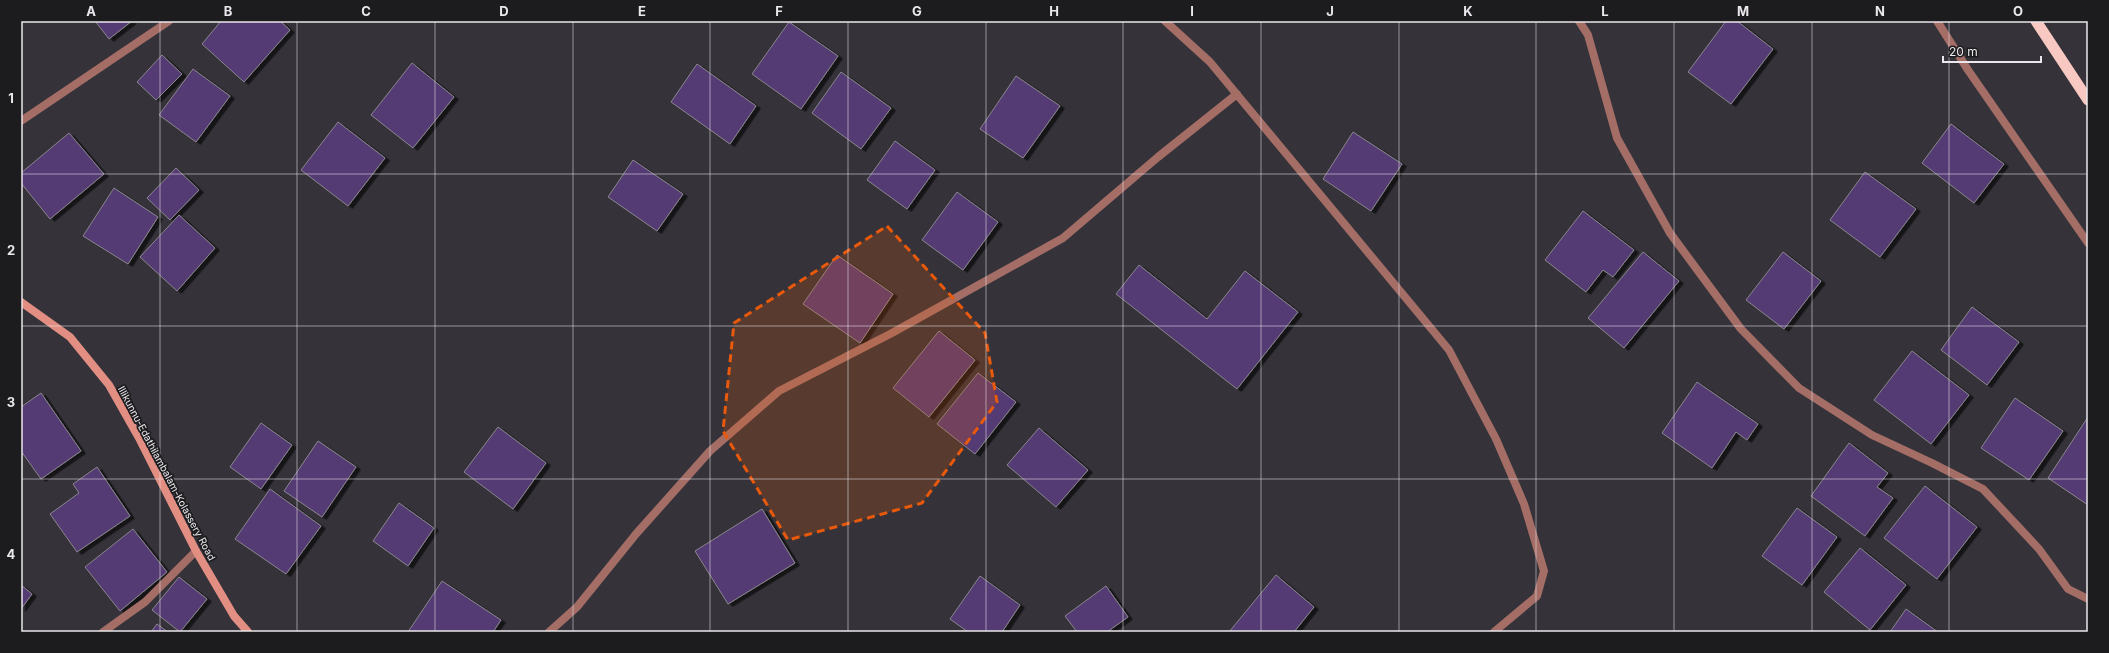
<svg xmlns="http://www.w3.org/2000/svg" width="2109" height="653" font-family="Inter,sans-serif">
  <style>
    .building { fill: #553b73; stroke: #89868d; filter: url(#shadow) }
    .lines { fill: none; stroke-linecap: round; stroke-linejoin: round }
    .minor { stroke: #a46e67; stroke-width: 8 }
    .tertiary { stroke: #a46e67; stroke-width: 8 }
    .secondary { stroke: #e28e82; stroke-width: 8 }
    .trunk { stroke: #f8c9c2; stroke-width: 11 }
    .marked { fill: #e8590c; fill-opacity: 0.2; stroke: #e8590c; stroke-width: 3; stroke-dasharray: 8 5; stroke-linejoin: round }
    .grid { fill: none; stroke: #eae8ec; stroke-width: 1; stroke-opacity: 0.55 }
    .labels { text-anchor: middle; stroke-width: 3.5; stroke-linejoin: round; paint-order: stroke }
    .street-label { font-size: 10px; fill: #eae8ec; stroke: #1c1b1e }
    .neatline { fill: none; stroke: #eae8ec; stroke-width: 1.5 }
    .grid-label { font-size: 13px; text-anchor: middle; font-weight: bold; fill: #eae8ec }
  </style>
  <defs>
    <filter id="shadow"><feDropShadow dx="4.5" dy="2.5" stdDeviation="0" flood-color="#0009"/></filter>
  </defs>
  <rect width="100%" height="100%" fill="#353339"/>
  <path class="building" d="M95,21h37l-23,18z
    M221,21h59l10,9 -46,52 -42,-38z
    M1726,21h11l36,28 -42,55 -43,-32z
    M789,22l49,34 -37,53 -49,-35z
    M162,55l20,19 -26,26 -19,-18z
    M412,63l42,34 -41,51 -42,-33z
    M697,64l59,42 -26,38 -59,-42z
    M193,69l37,27 -34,46 -37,-27z
    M841,72l50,36 -30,41 -49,-36z
    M1016,76l44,30 -37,52 -43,-29z
    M338,122l47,36 -37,48 -47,-36z
    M1951,124l53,40 -30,39 -52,-40z
    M1353,132l49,32 -31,47 -48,-32z
    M69,133l35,41 -54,45 -29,-36v-10z
    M895,141l40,29 -28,39 -40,-29z
    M633,160l50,34 -26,37 -49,-34z
    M176,168l23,22 -29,30 -23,-22z
    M1865,172l51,37 -36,48 -50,-37z
    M114,188l44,29 -30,47 -45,-28z
    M957,192l41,30 -35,48 -41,-30z
    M1583,211l51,39 -21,27 -10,-7 -17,22 -41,-32z
    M179,215l36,33 -38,43 -37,-34z
    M1643,252l36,29 -55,67 -36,-30z
    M1783,252l38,29 -37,48 -38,-29z
    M837,255l56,39 -33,49 -57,-39z
    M1139,265l68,54 38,-48 53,41 -61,77 -121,-95z
    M1972,307l47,35 -32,43 -46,-35z
    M939,331l36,29 -46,57 -36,-29z
    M1912,351l57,44 -38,49 -57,-44z
    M978,373l38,29 -41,52 -38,-30z
    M1697,382l61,42 -11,16 -11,-8 -24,36 -50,-35z
    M41,393l40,58 -40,28 -20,-28v-44z
    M2015,398l48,33 -34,49 -48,-32z
    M2088,417v88l-40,-27z
    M261,423l31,22 -31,44 -31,-22z
    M498,427l48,36 -33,46 -49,-37z
    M1039,428l49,42 -32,37 -49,-42z
    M318,441l38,26 -34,50 -38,-26z
    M1849,443l39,30 -11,14 16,11 -28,38 -54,-40z
    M97,467l33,49 -53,36 -27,-38 29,-21 -6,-9z
    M1925,486l52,41 -40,52 -53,-41z
    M270,489l51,37 -35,48 -51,-35z
    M399,503l35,25 -26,38 -35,-25z
    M1797,508l40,29 -35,48 -40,-29z
    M762,509l33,54 -67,41 -33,-53z
    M133,529l34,43 -47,39 -35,-44z
    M1860,548l46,37 -36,45 -46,-38z
    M1276,575l38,32 -20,25h-65z
    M980,576l40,29 -18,27h-34l-18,-13z
    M179,577l28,22 -27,33 -28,-22z
    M442,581l59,39 -8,12h-85z
    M21,585l11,9 -11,15z
    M1106,586l22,31 -21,15h-30l-12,-16z
    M1906,609l32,23h-48z
    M157,624l11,8h-17z"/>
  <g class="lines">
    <path class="minor" d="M1165,21l45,41 239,288 47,89 28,65 20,67 -7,25 -43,36
      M1579,21l9,14 29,103 53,95 71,96 58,59 73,47 60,28 51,26 56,60 29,40 20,10
      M21,121l148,-100
      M103,632l42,-30 51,-51
      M549,632l28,-25 59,-73 74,-83 69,-60 113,-58 171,-95 95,-81 79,-63"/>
    <path class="tertiary" d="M1937,21l31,49 120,173"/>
    <path class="secondary" d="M21,302l49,35 39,48 30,53 57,113 38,65 14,16"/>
    <path class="trunk" d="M2036,21l52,79"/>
  </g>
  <path class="marked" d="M887,226l98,107 12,69 -75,101 -134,37 -65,-109 11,-108z"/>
  <path class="grid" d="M160,21v611M297,21v611M435,21v611M573,21v611M710,21v611M848,21v611M986,21v611M1123,21v611M1261,21v611M1399,21v611M1536,21v611M1674,21v611M1812,21v611M1949,21v611M21,174h2067M21,326h2067M21,479h2067"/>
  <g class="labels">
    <g class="street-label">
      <text transform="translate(167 473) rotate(62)" y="4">Illikunnu-Edathilambalam-Kolassery Road</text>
    </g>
  </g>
  <rect width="2109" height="653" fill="none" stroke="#1c1b1e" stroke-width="44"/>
  <path d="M1943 56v6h98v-6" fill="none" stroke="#eae8ec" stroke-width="2"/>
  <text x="1949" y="56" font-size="12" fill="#eae8ec" stroke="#1c1b1e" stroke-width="3" paint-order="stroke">20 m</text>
  <rect x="22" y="22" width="2065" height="609" class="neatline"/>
  <g class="grid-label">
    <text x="91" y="16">A</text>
    <text x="228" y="16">B</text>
    <text x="366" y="16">C</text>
    <text x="504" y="16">D</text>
    <text x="642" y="16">E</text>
    <text x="779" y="16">F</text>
    <text x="917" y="16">G</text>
    <text x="1054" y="16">H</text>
    <text x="1192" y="16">I</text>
    <text x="1330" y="16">J</text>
    <text x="1468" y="16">K</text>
    <text x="1605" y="16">L</text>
    <text x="1743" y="16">M</text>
    <text x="1880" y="16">N</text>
    <text x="2018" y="16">O</text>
    <text x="11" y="103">1</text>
    <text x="11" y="255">2</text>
    <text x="11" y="407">3</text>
    <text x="11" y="559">4</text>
  </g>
</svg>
